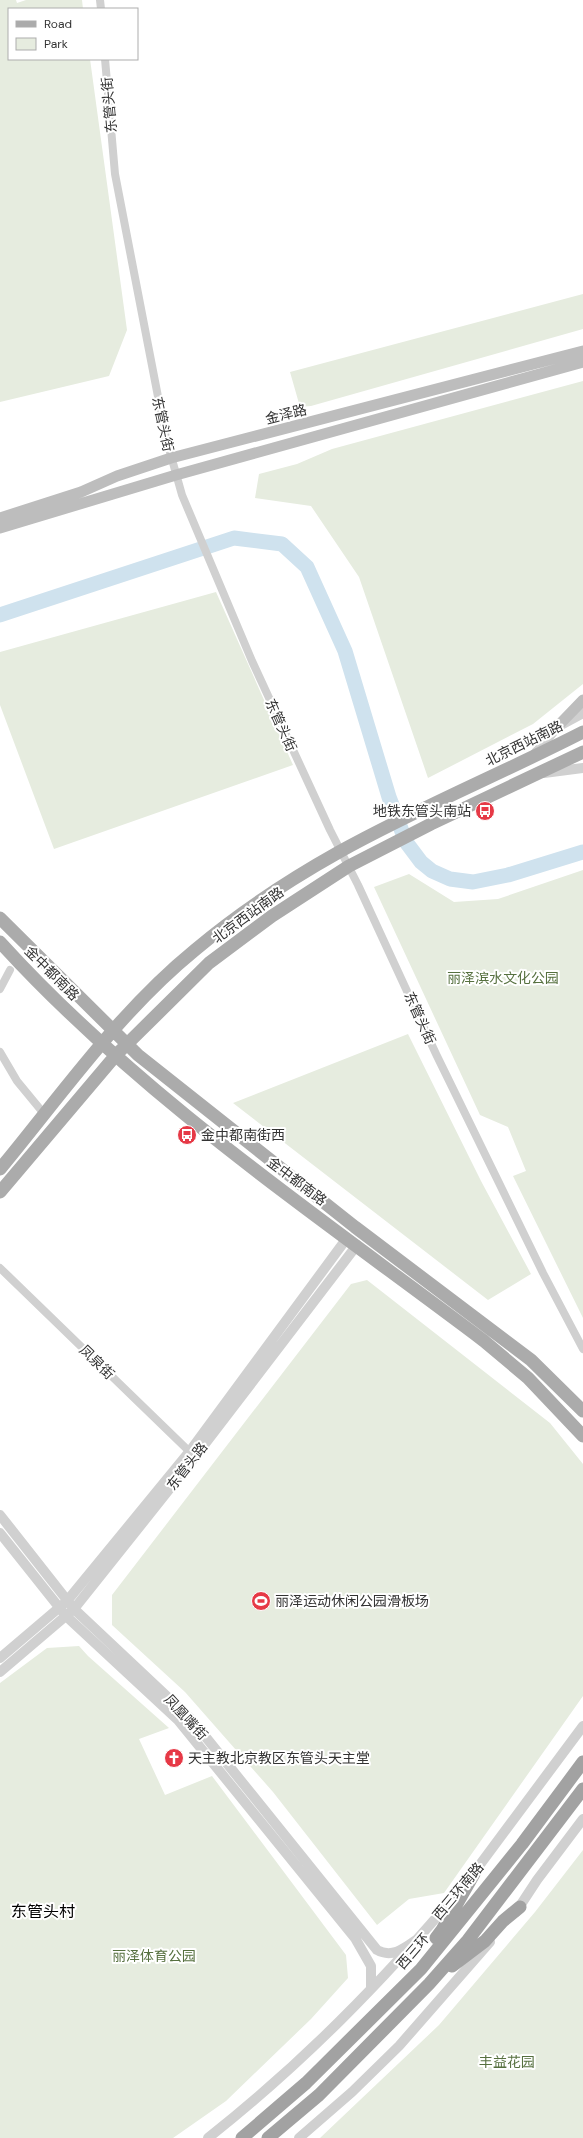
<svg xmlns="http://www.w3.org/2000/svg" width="583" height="2138" font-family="'DM Sans','Noto Sans SC',sans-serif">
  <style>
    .green { fill: #e6ecdf }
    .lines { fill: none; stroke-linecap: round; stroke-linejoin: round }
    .river { stroke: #cfe2ee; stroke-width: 15 }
    .minor { stroke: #d0d0d0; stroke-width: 8 }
    .tertiary { stroke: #d0d0d0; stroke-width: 10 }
    .secondary { stroke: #bdbdbd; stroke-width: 11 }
    .primary { stroke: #ababab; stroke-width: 13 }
    .trunk { stroke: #a2a2a2; stroke-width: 13 }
    .labels { text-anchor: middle; stroke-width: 4; stroke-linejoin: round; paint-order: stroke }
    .street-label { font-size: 14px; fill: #333; stroke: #fff }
    .poi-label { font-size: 14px; fill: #333; stroke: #fff; text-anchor: start }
    .park-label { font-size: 14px; fill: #56703f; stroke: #fff }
    .quarter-label { font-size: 16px; fill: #000; stroke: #fff }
  </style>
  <rect width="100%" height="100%" fill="#fff"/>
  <path class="green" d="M0,0h16l1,3 9,-3h56l1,9h-74v50h81l37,271 -18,46 -109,26z
    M583,294v35l-272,77 -11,1 -10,-35z
    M583,381v303l-50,40 -105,54 -69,-201 -48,-71 -56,-8 4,-24 38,-10 35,-15z
    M216,592l77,173 -239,84 -54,-144v-53z
    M583,870v448l-70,-142 13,-5 -18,-44 -28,-12 -106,-228 35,-13 45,28 44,-3z
    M408,1034l73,147 50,93 -43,26 -255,-197z
    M367,1280l183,143 33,41v232l-139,197 -35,6 -32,26 -104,-133 -88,-100 -73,-67v-30l239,-311z
    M79,1646l9,10 81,72 -30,11 26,56 47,-19 134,179 2,23 -37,41 -85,82 -53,37h-173v-455l47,-35z
    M583,1850v288h-263l119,-113 96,-113z"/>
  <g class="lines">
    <path class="river" d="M0,615l234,-77 48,6 25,23 38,84 44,146 17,45 15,20 11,9 18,8 23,3 35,-7 75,-23"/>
    <path class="minor" d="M100,0l1,9
      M105,59l10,115 51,264 16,57 70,166 78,169 28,55 78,169 107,219 40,76
      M0,989l10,-19
      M0,1052l17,29 28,34
      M0,1268l193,187"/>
    <path class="tertiary" d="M534,755l23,-28 26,-14
      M544,773l39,-5
      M0,1515l74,94 118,111 185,230c16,9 29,-3 42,-12
      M0,1533l66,83 112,104 177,218 16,28v23
      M0,1658l67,-57 123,-150 157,-213
      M0,1672l74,-63 121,-152 162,-212
      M470,1878l113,-152
      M516,1912l21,-32 46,-61
      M208,2138c95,-75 174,-156 252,-248
      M299,2138l53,-46 47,-46 91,-104"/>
    <path class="secondary" d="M0,518l81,-26 36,-16 54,-18 412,-107
      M0,528l176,-53 407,-113
      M557,727l26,-27"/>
    <path class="primary" d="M0,918l138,137 217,172 176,133 52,51
      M0,942c141,155 317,273 484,399l44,37 55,58
      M0,1169c62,-75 119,-157 195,-219 44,-37 94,-70 144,-98 79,-44 164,-79 244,-120
      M0,1192l116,-137 93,-92 63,-47 77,-50 82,-42 152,-72"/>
    <path class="trunk" d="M436,1938l6,-8 33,-58
      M452,1966l33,-25 18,-20 17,-14
      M242,2138l64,-55 115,-114 101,-125 61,-82
      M268,2138l51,-43 110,-111 39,-44 115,-151"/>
  </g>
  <defs>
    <symbol id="bus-disc" viewBox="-11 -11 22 22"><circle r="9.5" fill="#e63946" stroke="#fff"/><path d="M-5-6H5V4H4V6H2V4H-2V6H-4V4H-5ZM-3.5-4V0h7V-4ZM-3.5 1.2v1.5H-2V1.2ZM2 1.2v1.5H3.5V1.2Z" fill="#fff"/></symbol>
    <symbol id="stadium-disc" viewBox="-11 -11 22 22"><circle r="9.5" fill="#e63946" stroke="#fff"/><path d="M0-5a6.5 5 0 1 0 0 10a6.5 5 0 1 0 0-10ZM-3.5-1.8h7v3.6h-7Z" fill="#fff"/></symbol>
    <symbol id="church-disc" viewBox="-11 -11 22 22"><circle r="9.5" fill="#e63946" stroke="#fff"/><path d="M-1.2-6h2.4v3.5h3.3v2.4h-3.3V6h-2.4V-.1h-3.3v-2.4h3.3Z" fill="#fff"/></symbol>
  </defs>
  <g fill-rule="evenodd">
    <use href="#bus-disc" x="474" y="800" width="22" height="22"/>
    <use href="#bus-disc" x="176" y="1124" width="22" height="22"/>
    <use href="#stadium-disc" x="250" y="1590" width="22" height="22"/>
    <use href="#church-disc" x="163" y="1747" width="22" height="22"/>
  </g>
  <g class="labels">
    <g class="street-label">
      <text transform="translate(109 105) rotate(-95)" y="5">东管头街</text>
      <text transform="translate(286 414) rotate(-14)" y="5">金泽路</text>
      <text transform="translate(163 424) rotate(78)" y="5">东管头街</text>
      <text transform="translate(281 725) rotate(66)" y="5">东管头街</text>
      <text transform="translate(524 743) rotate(-26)" y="5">北京西站南路</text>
      <text transform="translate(248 915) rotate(-36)" y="5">北京西站南路</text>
      <text transform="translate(52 973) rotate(45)" y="5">金中都南路</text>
      <text transform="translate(420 1018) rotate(66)" y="5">东管头街</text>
      <text transform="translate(297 1181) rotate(37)" y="5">金中都南路</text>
      <text transform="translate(97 1362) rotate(44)" y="5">凤泉街</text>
      <text transform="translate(187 1466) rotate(-52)" y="5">东管头路</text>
      <text transform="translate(186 1717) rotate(47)" y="5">凤凰嘴街</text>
      <text transform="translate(458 1891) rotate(-50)" y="5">西三环南路</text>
      <text transform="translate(413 1951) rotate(-49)" y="5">西三环</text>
    </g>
    <g class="poi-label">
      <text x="471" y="816" text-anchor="end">地铁东管头南站</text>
      <text x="201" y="1140">金中都南街西</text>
      <text x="275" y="1606">丽泽运动休闲公园滑板场</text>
      <text x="188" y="1763">天主教北京教区东管头天主堂</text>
    </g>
    <g class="park-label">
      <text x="503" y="983">丽泽滨水文化公园</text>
      <text x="154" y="1961">丽泽体育公园</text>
      <text x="507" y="2067">丰益花园</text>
    </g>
    <g class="quarter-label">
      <text x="43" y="1917">东管头村</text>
    </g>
  </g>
  <rect x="8" y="8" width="130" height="52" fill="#ffffff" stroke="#adadad"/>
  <rect x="16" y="21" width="20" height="6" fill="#ababab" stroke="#adadad"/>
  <text x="44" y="28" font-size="12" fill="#333333">Road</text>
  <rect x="16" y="38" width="20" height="12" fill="#e6ecdf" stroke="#adadad"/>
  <text x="44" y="48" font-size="12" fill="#333333">Park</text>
</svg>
